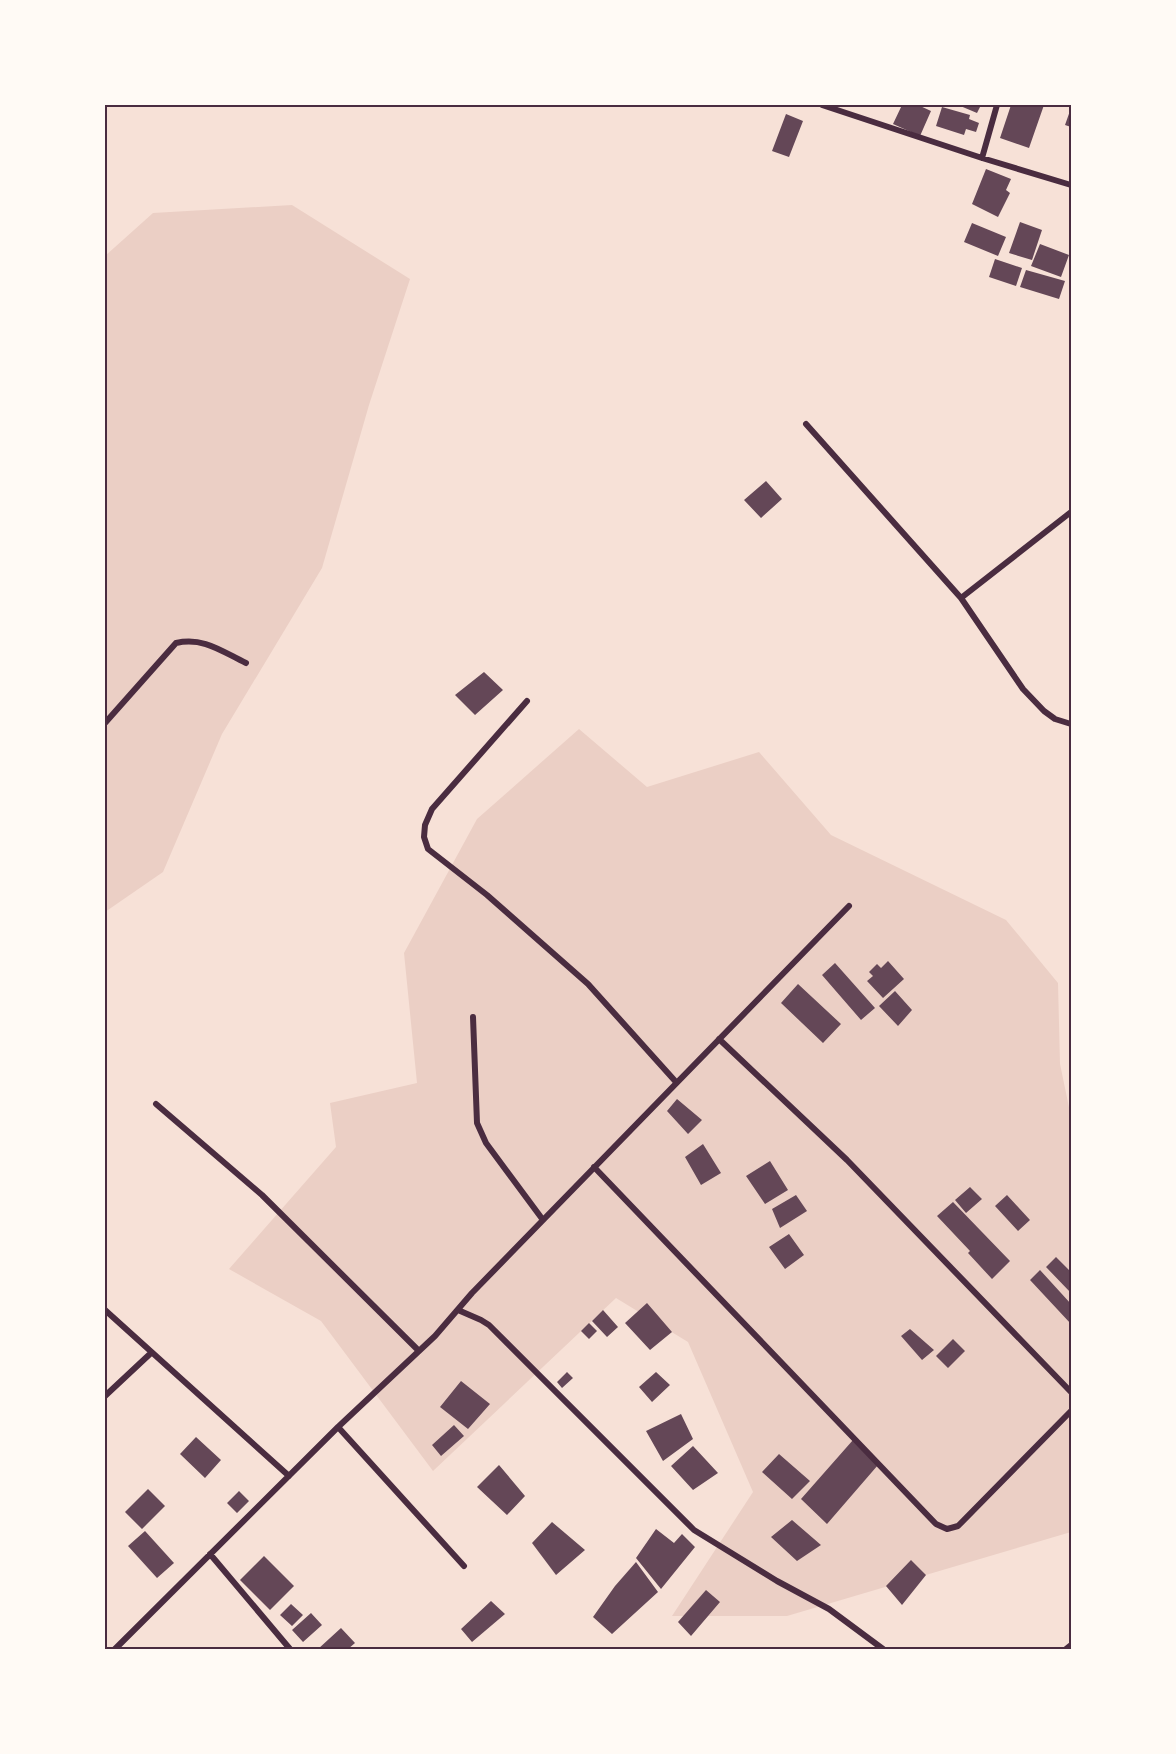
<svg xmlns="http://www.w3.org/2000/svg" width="1176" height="1754" font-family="'PT Serif',serif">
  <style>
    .green { fill: #ebcfc5 }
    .building { fill: #644757 }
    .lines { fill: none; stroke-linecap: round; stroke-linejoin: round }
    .minor { stroke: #4a2c40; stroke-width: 6 }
    .neatline { fill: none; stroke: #4a2c40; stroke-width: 2 }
  </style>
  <rect width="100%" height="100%" fill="#f7e1d7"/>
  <path class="green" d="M292,205l118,74 -41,126 -47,163 -100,166 -59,138 -58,40v-656l48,-43z
    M579,729l68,58 112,-35 72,83 175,85 52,63 2,81 11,53v415l-284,84h-115l81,-124 -65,-150 -72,-44 -183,173 -112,-150 -92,-52 107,-122 -6,-44 87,-20 -13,-130 73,-134z"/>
  <path class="building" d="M902,105h16l13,6 -11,25 -27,-12z
    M958,105h23l-4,8z
    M1011,105h33l-15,43 -29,-10z
    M942,107l28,8 -1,4 10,4 -3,9 -10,-3 -2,6 -28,-9z
    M1071,108v19l-6,-2z
    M786,114l17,7 -14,36 -17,-6z
    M986,169l25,10 -5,11 4,3 -12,24 -26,-13z
    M1020,222l22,8 -10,30 -23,-7z
    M972,223l34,14 -8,19 -34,-14z
    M1040,244l29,11 -8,22 -30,-11z
    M995,259l27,9 -6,18 -27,-9z
    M1026,270l39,11 -6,18 -39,-12z
    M766,481l16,18 -21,19 -17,-18z
    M484,672l19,18 -28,25 -20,-20z
    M888,961l16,18 -21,19 -16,-17 6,-5 -4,-4 8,-8 4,4z
    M835,963l40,45 -14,12 -39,-45z
    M798,984l43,40 -18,19 -42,-40z
    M895,991l17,19 -14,16 -19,-20z
    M677,1099l25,21 -14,14 -21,-23z
    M703,1144l18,29 -20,12 -16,-28z
    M770,1161l18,29 -23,14 -19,-28z
    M970,1187l12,12 -16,14 -11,-13z
    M796,1195l11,16 -27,17 -8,-19z
    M1007,1195l23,25 -12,11 -23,-25z
    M953,1202l57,59 -18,18 -24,-26 2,-2 -33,-35z
    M789,1234l15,21 -19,14 -16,-22z
    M1056,1257l15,15v21l-25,-26z
    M1040,1270l31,34v20l-41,-44z
    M647,1303l25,29 -22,18 -25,-27z
    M603,1310l15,17 -11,10 -15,-16z
    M589,1323l8,8 -8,8 -8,-8z
    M910,1329l24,21 -12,10 -21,-24z
    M953,1339l12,12 -17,17 -12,-12z
    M567,1372l6,6 -11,10 -5,-6z
    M656,1372l14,13 -18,17 -13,-15z
    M461,1381l29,23 -22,25 -28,-22z
    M681,1414l12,25 -30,22 -17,-30z
    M454,1425l10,11 -23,20 -9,-11z
    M196,1437l25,23 -16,18 -25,-24z
    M853,1440l25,25 -51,59 -26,-25z
    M693,1446l25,27 -25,17 -22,-24z
    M779,1454l31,27 -18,18 -30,-27z
    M499,1465l26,31 -18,19 -30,-28z
    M148,1489l17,17 -23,23 -17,-17z
    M239,1491l10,10 -12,12 -10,-10z
    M792,1520l29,25 -24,16 -26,-24z
    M552,1522l33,28 -29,25 -24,-32z
    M656,1529l18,14 8,-9 13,13 -34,42 -25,-31z
    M145,1531l29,32 -17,15 -29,-32z
    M264,1556l30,30 -24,24 -30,-30z
    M911,1560l15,15 -24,30 -16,-19z
    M636,1562l22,30 -46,42 -19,-17 22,-31z
    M706,1590l14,12 -29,34 -13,-14z
    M491,1601l14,13 -33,28 -11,-13z
    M291,1604l12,11 -11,11 -12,-11z
    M311,1613l11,12 -19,17 -11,-12z
    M341,1628l14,15 -7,6h-30z"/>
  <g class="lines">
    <path class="minor" d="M822,105l160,53 89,27
      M982,158l15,-53
      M806,424l155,174 62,91 21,22 11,8 16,5
      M961,598l110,-86
      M527,701l-95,108 -7,16 -1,12 4,12 59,46 101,89 88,98
      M105,723l71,-80c28,-6 45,8 70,20
      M473,1017l4,106 9,20 57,77
      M719,1039l128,121 224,232
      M156,1104l106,91 157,156
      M594,1167l342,357 11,5 11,-3 113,-115
      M105,1310l184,166
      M458,1310l23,10 8,5 205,205 83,51 52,28 54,40
      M105,1396l46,-43
      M338,1427l126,139
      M210,1554l80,95
      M115,1649l223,-222 97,-91 37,-43 377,-387
      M1066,1649l5,-4"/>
  </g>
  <rect width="1176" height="1754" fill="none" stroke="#fffaf5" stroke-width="213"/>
  <rect x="106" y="106" width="964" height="1542" class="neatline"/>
</svg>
